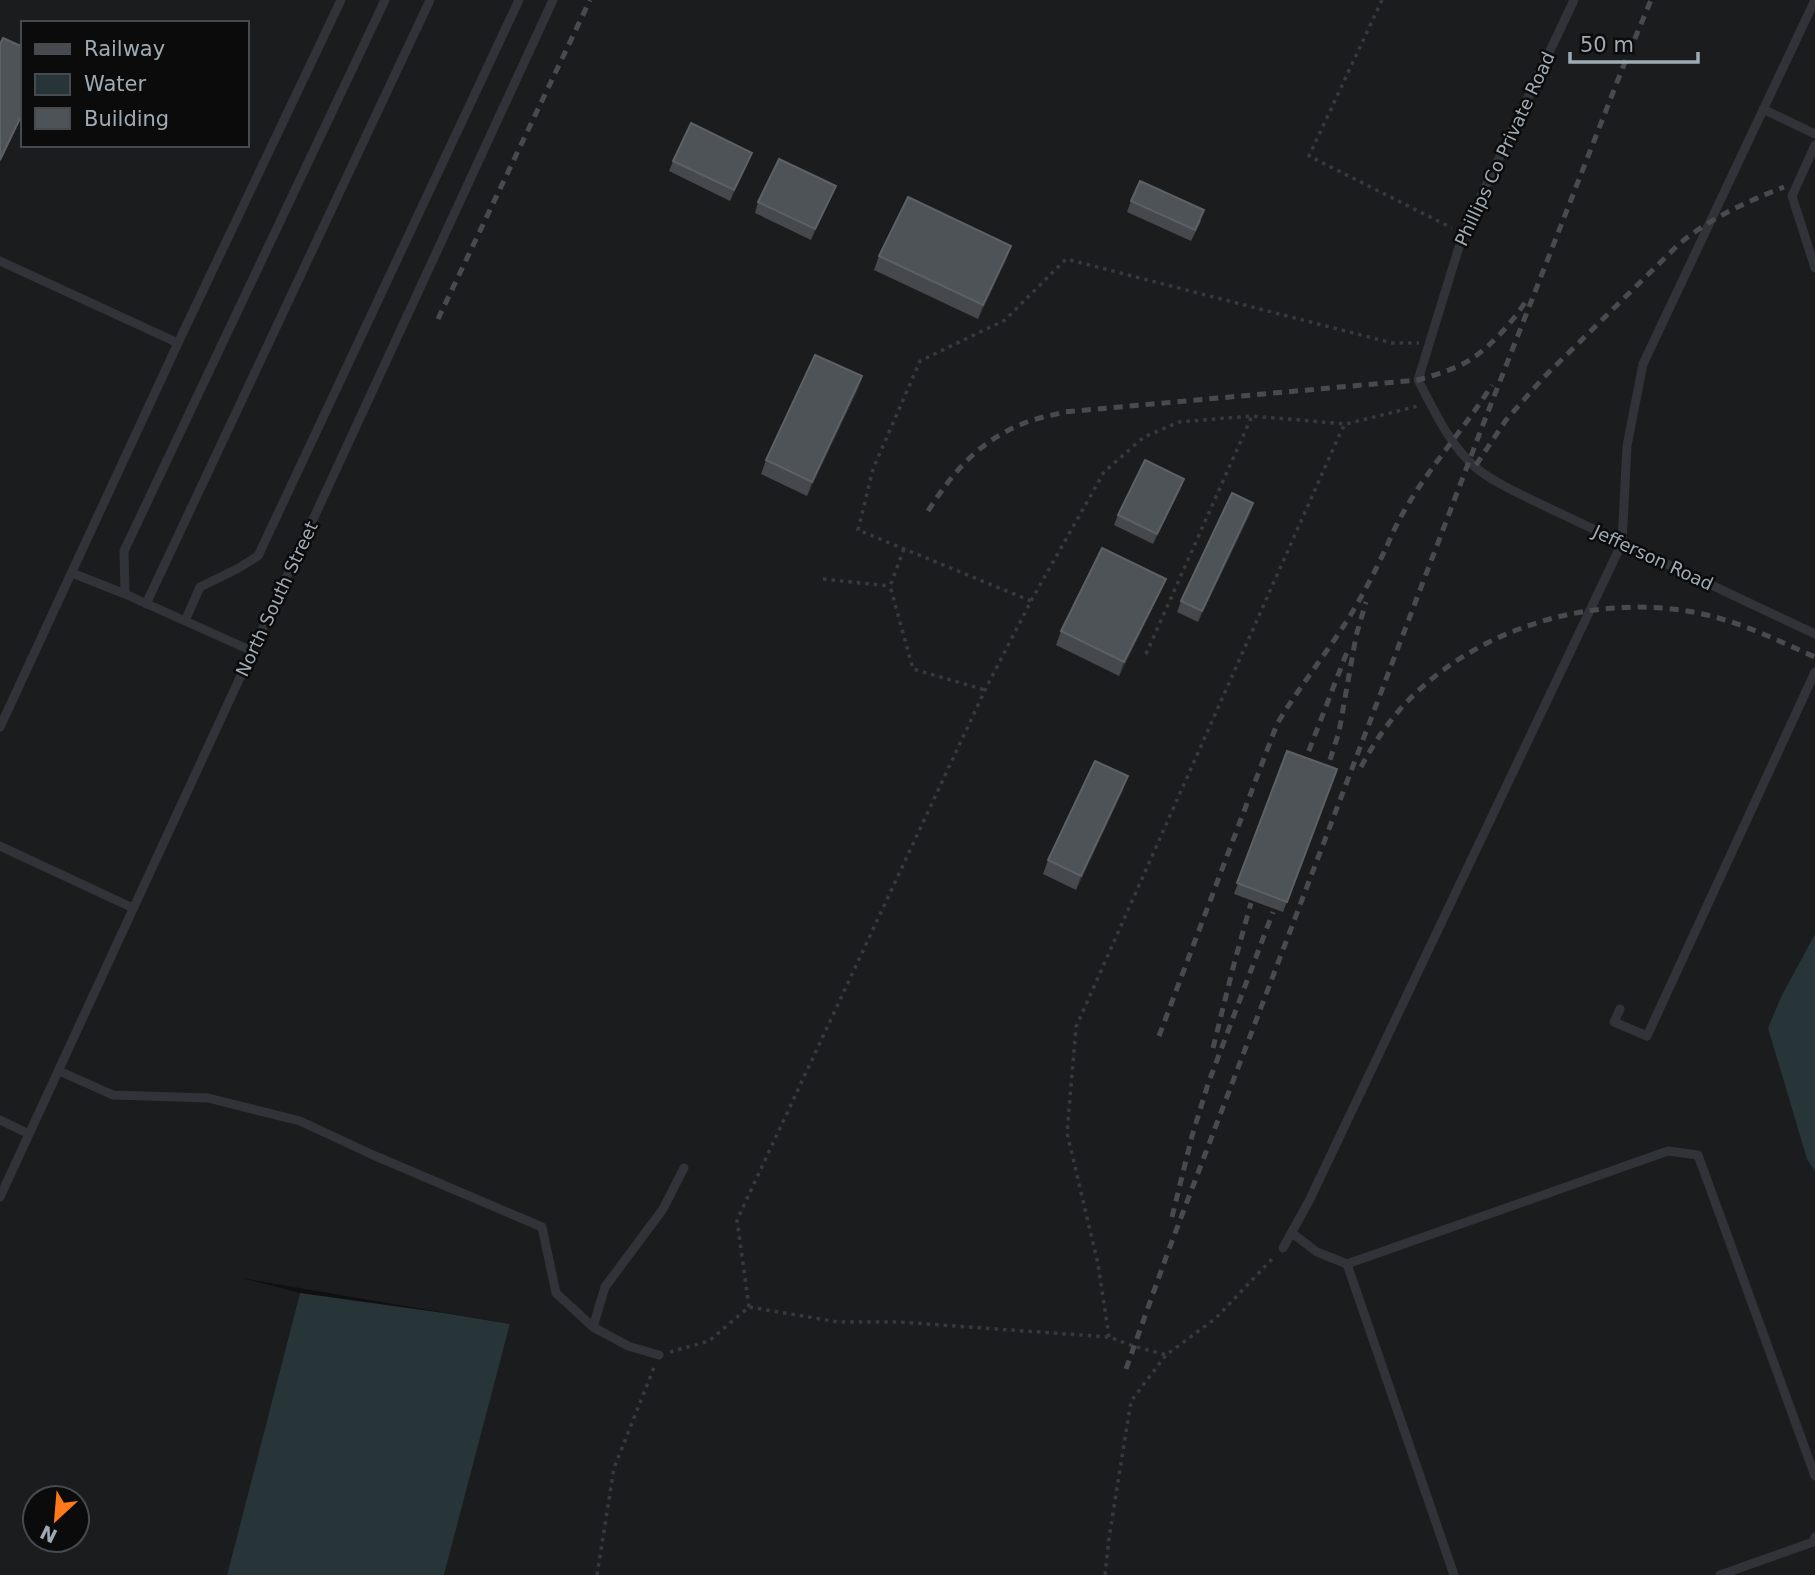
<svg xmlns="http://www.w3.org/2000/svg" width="1815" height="1575" font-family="'DejaVu Sans',sans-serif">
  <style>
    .built { fill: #1b1c1e; fill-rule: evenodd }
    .water { fill: #273438 }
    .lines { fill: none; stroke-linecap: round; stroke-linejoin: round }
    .path { stroke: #363a3e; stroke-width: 3.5; stroke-dasharray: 3.5 5; stroke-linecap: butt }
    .service { stroke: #303337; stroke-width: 9 }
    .rail { stroke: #474b50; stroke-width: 5; stroke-dasharray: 9 7; stroke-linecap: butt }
    .wall { fill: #45484c }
    .shaded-wall { fill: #2c2d30 }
    .building { fill: #4e5357; stroke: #5b6166; stroke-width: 2 }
    .labels { text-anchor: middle; stroke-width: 5; stroke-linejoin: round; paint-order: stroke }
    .street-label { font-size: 18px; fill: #9fabb4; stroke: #0b0b0c }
  </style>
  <rect width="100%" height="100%" fill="#101011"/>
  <path class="built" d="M0,0h1815v1575h-1371l66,-251 -269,-46 59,15 -73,282h-227zM23,23h224v122h-224zM35,1498h42v42h-42z"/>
  <path class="water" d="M1815,934v237l-8,-12 -39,-131 13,-31z
    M300,1293l144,20 66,11 -66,251h-217z"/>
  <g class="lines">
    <path class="path" d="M1382,0l-73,156 143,72
      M904,549l-14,37 23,83 72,21
      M823,579l67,7
      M1031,601l-173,-71 15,-61 47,-108 85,-41 61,-61 326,84h27
      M1146,654l106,-238
      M749,1307l-12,-87 248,-530 46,-89 73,-129 40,-35 35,-15 73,-6 94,8 72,-18
      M1109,1337l-11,-73 -31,-131 9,-106 266,-598 4,-5
      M670,1352l39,-11 40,-34 89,15h61l210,15 24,9 33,9 50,-37 58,-61
      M597,1575l17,-107 41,-103
      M1105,1575l4,-37 22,-137 35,-46"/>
    <path class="service" d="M1574,0l-111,234 -45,146c16,30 31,64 57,87 17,14 37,23 57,33l283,134
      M1763,109l52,25
      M1815,145l-23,51 23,72
      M0,261l178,82 -178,384
      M178,343l163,-343
      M72,573l53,21 127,57
      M125,594l-1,-43 261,-551
      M146,604l284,-604
      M185,621l15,-34 37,-18 21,-13 261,-556
      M0,846l133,62
      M1620,1009l-6,13 33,14 168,-364
      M59,1071l54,24 95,3 92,23 73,34 169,72 14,66 37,34 35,19 31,9
      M0,1120l29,14
      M0,1197l553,-1197
      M1292,1233l25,19 30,12 321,-113 30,4 117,321
      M1283,1248l26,-47 313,-658 5,-97 16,-82 172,-364
      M1347,1264l107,311
      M593,1327l12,-40 58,-78 21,-41
      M1720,1575l93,-33 2,-5"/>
    <path class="rail" d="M438,319l152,-319
      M1476,465l30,-45 37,-42 135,-133c32,-27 68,-43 106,-58
      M928,511c25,-39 50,-69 94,-87 13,-6 28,-8 42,-12l354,-32c17,-5 37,-11 52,-20 21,-14 44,-39 57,-61
      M1387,546c24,-60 71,-107 105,-161
      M1303,766l44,-114
      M1361,767c10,-19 22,-37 35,-53 73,-87 206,-126 315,-98 36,9 70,26 104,41
      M1325,775l14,-43 17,-96 10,-34
      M1159,1036l118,-312c22,-37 50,-71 73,-108 15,-25 28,-50 40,-77
      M1213,1048l21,-84 17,-61
      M1172,1217l20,-81 16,-52 65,-172
      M1126,1369l43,-120 315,-827 139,-355 28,-67"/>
  </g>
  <path class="wall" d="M752,153l-4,10 -18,38 -61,-30 4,-10z
    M832,196l-21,44 -56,-27 3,-11z
    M1131,201l70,20 -10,20 -64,-29z
    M1011,246l-5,14 -28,59 -104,-49 5,-14z
    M862,376l-5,15 -50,105 -46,-22 5,-14z
    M1184,479l-4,11 -27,54 -39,-19 4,-10z
    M1253,503l-3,11 -52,108 -21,-10 4,-11z
    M1166,579l-6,14 -41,83 -63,-31 5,-14z
    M1287,751l50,18 -54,143 -49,-18z
    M1123,790l-47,100 -33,-16 5,-14z"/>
  <path class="shaded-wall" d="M23,112v3l-23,47v-2z
    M752,153l-4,10 -18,38 4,-11z
    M836,186l-4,10 -21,44 4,-11z
    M1011,246l-5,14 -28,59 5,-14z
    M862,376l-5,15 -50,105 5,-14z
    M1184,479l-4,11 -27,54 4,-10z
    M1253,503l-3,11 -52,108 4,-11z
    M1166,579l-6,14 -41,83 5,-14z
    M1128,776l-5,14 -47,100 5,-14z"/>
  <path class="building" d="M3,38l20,9v65l-23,48v-116z
    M691,123l61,30 -18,37 -61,-29z
    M779,159l57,27 -21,43 -57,-27z
    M1140,181l64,29 -9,20 -64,-29z
    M908,197l103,49 -28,59 -104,-49z
    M815,355l47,21 -50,106 -46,-22z
    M1145,460l39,19 -27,55 -39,-19z
    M1232,493l21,10 -51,108 -21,-10z
    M1102,548l64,31 -42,83 -63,-31z
    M1287,751l50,18 -50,133 -50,-19z
    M1095,761l33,15 -47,100 -33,-16z"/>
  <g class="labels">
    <g class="street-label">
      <text transform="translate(1505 149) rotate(-65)" y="6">Phillips Co Private Road</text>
      <text transform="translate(1653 558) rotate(25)" y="6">Jefferson Road</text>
      <text transform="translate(277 599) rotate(-65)" y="6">North South Street</text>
    </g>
  </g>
  <rect x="21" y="21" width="228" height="126" fill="#0b0b0c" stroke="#464b4f" stroke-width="2"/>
  <rect x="35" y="44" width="35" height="10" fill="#474b50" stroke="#464b4f" stroke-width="2"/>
  <text x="84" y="56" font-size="21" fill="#9fabb4">Railway</text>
  <rect x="35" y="74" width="35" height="21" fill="#273438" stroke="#464b4f" stroke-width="2"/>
  <text x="84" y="91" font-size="21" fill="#9fabb4">Water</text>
  <rect x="35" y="108" width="35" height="21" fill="#4e5357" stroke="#464b4f" stroke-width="2"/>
  <text x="84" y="126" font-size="21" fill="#9fabb4">Building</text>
  <g transform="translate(56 1519) rotate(206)"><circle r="33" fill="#0b0b0c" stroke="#464b4f" stroke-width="2"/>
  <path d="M0-5L12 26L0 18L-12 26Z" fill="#ff791a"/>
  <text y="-10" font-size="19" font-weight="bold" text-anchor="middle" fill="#9fabb4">N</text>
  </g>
  <path d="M1570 52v10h128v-10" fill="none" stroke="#9fabb4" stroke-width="3.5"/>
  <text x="1580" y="52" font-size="21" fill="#9fabb4" stroke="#0b0b0c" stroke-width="5" paint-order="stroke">50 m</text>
</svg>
